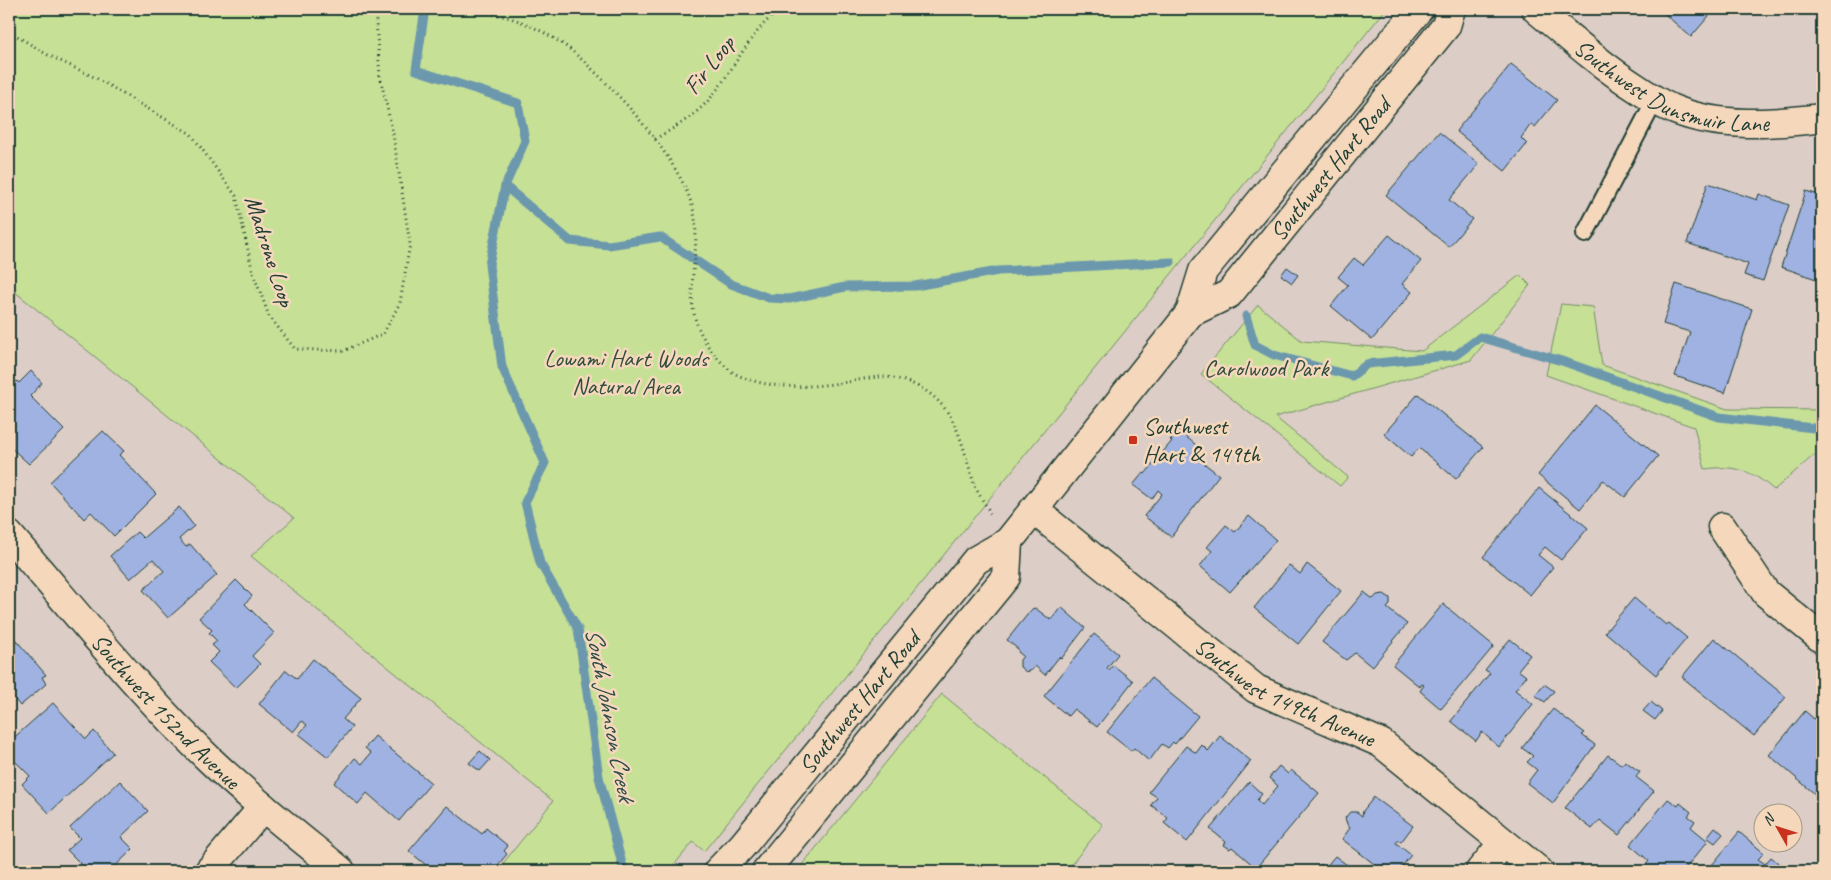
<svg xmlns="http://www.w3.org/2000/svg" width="1831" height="880" font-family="Caveat,sans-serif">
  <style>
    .green { fill: #c6e096; stroke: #728e65 }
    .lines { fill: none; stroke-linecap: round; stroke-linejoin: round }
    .stream { stroke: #6c98ad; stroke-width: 9 }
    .building { fill: #a0b2e1; stroke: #1f3d34 }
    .lane-casing { stroke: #1f3d34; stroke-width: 20 }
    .street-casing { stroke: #1f3d34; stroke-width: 31 }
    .secondary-casing { stroke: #1f3d34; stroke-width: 31 }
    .path { stroke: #1f3d34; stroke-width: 3; stroke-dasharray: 1 4; stroke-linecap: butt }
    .lane { stroke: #f5d8bb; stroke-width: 16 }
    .street { stroke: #f5d8bb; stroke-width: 28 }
    .secondary { stroke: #f5d8bb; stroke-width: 28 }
    .poi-dot { fill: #c8321e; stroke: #f5d8bb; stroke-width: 2 }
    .labels { text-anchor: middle; stroke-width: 5; stroke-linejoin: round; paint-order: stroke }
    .street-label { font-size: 24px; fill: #1f3d34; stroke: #f5d8bb }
    .park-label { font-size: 24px; fill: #304d3e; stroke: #f5d8bb }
    .poi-label { font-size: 24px; fill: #1f3d34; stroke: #f5d8bb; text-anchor: start }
    .water-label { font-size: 25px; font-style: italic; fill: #2c4c48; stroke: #f5d8bb }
  </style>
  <rect width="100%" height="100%" fill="#dccdc6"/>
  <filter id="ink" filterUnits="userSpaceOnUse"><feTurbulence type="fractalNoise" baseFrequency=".02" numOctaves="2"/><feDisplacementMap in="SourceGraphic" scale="10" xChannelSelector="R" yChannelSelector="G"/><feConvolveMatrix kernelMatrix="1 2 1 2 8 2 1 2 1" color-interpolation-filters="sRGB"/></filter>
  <g filter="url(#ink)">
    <path class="green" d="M9,9h1377l-682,842 -11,-9 -24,29h-172l56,-70 -302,-245 43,-38 -285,-231z
      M1520,275l10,10 -59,75 -196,57 73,60 -8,9 -139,-112 57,-69 44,36 120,10z
      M1561,304l32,3 9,58 125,44 95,1v49l-8,-4 -40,35c-23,-20 -38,-25 -69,-21l-11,-42 -148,-52z
      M942,694l161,131 -37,46h-269z"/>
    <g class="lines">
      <path class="stream" d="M425,9l-9,61 102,33 7,38 -20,45 -16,79 13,102 43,96 -20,39 15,61 38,66 21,148 25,94
        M505,186l65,55 39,4 51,-8 71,47 38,14 20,1 56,-12 70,-1 83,-15 173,-9
        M1246,316l9,29 19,10 78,21 15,-12 89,-9 24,-18 85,25 154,55 103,12"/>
    </g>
    <path class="building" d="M1659,9h53l2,1 -23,27z
      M1511,64l46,36 -22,27 -4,-3 -10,14 6,6 -22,27 -49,-40z
      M1439,132l40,32 -30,36 23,19 -23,28 -63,-52z
      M1708,183l49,17 2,-6 30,11 -26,76 -19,-6 4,-11 -61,-21z
      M1806,191l16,5v85l-41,-14z
      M1389,235l32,26 -19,23 10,8 -40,48 -41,-34 17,-21 -10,-8 16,-19 9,7z
      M1287,267l11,8 -6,8 -11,-8z
      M1676,284l76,25 -27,84 -50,-17 15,-44 -27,-8z
      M31,371l11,12 -12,13 34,34 -35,34 -20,-18v-58l8,-7 2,2z
      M1418,394l65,53 -27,32 -37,-31 -8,9 -27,-23z
      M1595,405l63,51 -33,41 -22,-17 -23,29 -42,-34z
      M1178,430l24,20 -6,7 23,18 -48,62 -27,-21 18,-22 -4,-4 -6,9 -19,-14 10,-12 2,1 27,-33 -2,-1z
      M103,431l21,20 -5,4 37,39 -42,42 -23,-24 -7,7 -34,-37z
      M1539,488l49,40 -27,32 -16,-13 -7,8 15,12 -23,28 -47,-38z
      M179,507l15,19 -15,13 7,8 4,-3 27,31 -49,43 -25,-28 21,-19 -11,-12 -23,20 -20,-23 27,-24 6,6z
      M1249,516l27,24 -46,52 -30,-26 12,-15 -5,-4 19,-22 9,7z
      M1307,564l34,27 -43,53 -44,-36 35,-43 11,9z
      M236,580l16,16 -7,8 29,29 -22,23 8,8 -24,24 -27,-26 10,-10 -7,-7 5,-4 -8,-8 3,-3 -13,-12z
      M1364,592l9,7 4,-4 7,-1 6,4v7l-3,3 20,16 -35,43 -17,-14 -9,7 -24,-18z
      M1634,598l32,27 3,-2 18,15 -31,37 -51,-43z
      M1443,604l51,42 -53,63 -21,-18 4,-6 -2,-1 -2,3 -27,-22z
      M1061,607l24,21 -24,31 -2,-2 -14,18 -10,-9 -3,4 -6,2 -6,-5v-7l3,-4 -5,-4 1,-2 -12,-10 25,-31 3,-1 16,12z
      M11,634l35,41 -4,2 4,7 -26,22 -11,-14v-57z
      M1094,634l24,20 -11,14 2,2 4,-5 20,16 -36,46 -23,-18 -6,7 -24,-20z
      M1714,638l72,59 -32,39 -72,-59z
      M1510,639l20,16 -12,15 8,6 -11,14 18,14 -34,43 -17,-15 -6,9 -25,-20 39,-48 -5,-3z
      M313,659l48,39 -18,21 9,8 -24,30 -29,-23 8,-9 -5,-4 -9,11 -34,-28 27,-34 11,9z
      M1151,678l47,38 -23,28 -2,-2 -5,6 -6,-4 -13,17 -15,-13 -3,3 -24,-19z
      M1544,684l10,7 -9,11 -10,-7z
      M1651,702l11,9 -7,9 -12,-9z
      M53,703l33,36 8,-8 19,22 -64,60 -27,-29 8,-8 -15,-15 -6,5v-24z
      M1553,709l32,24 -3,2 13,10 -42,58 -26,-20 10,-13 -10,-8 6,-6 -11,-8z
      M1805,711l17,15v74l-53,-45z
      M375,736l56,47 -32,38 -32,-28 -9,11 -24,-21 21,-25 7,6 9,-11 -6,-5z
      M1220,736l31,25 -64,81 -23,-19 4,-5 -17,-13 6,-8 -8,-5 37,-46 10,7 6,-8 6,6z
      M480,751l10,9 -10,11 -11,-8z
      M1608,755l14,10 3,-4 15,11 -4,5 18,14 -35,44 -19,-15 -8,9 -27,-21z
      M1279,766l9,8 3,-4 28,23 -63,75 -24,-21 -2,2 -6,-4 2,-3 -16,-13 39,-47 13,12 -5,6 5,5 16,-19 -9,-8z
      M120,781l28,30 -27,26 12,12 -23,22h-22l-21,-21 13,-12 -10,-10z
      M1374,797l39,29 -12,16 -3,-2 -2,3 15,12 -13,16h-15l-41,-32 8,-11 -3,-4 -2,-6 5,-6h7l5,4 1,-5z
      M1668,799l10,7 2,-3 11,9 -3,4 7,5 -4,6 17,14 -25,30h-35l-4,-4 5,-6 -19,-16z
      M447,806l35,28 4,-6 22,18 -4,5 3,3 -14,17h-60l-24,-20z
      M1715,827l8,7 -8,9 -8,-6z
      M1739,832l25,21 -6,6 7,5 6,-7 17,14h-81z
      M1335,856l20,15h-51l3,-3h7l2,1 5,-5 4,4z"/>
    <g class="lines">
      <defs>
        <path id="lane" d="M1585,234l70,-134"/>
        <g id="street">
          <path id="s1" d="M1536,9c33,28 66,57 102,80 12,8 24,16 37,21 45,18 99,14 147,8"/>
          <path id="s2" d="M1034,510l222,179 125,54 158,128"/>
          <path d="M1722,527l44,66 56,46"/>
          <path id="s3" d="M9,535c66,76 129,156 202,226 41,39 86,74 130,110"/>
          <path d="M209,871l54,-64"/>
          <path d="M1480,871l23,-28"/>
        </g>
        <g id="secondary">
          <path id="s4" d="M1190,313l39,-19 217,-268 5,-17"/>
          <path id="s5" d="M718,871l24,-25 234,-286 32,-18 182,-229 13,-42 216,-262"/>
          <path d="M766,871l240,-294 2,-35"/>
        </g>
      </defs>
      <use href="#lane" class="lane-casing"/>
      <use href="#street" class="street-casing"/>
      <use href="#secondary" class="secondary-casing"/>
      <path class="path" d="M443,9c24,3 53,3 76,12 18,7 38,18 53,30 40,34 116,114 123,168 5,40 -14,81 8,118 3,6 7,13 12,18 6,7 14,16 23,20 33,16 75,12 110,7 11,-2 23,-5 34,-5 20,0 45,11 58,26 21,22 25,55 35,83 4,10 12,20 17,30
        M840,9l16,1 12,-1
        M9,31l37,23 50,24 95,56 45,62 17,77 16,43 26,33 48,2 40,-17 17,-31 10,-59 -17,-110 -13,-58 -5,-67
        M655,139c21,-12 43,-25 58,-44 17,-20 48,-82 73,-86"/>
      <use href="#lane" class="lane"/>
      <use href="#street" class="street"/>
      <use href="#secondary" class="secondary"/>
    </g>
  </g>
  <rect class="poi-dot" x="1128" y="435" width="10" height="10" rx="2.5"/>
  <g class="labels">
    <g class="street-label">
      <text transform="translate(709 65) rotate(-52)" y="8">Fir Loop</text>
      <text dy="8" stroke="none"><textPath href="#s1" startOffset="161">Southwest Dunsmuir Lane</textPath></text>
      <text dy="8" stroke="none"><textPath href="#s4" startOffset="204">Southwest Hart Road</textPath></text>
      <text transform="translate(270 251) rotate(72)" y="8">Madrone Loop</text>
      <text dy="8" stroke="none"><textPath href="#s2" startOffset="312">Southwest 149th Avenue</textPath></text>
      <text dy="8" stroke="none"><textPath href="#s5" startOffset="220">Southwest Hart Road</textPath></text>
      <text dy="8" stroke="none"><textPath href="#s3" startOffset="236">Southwest 152nd Avenue</textPath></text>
    </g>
    <g class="park-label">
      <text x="626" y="366">Lowami Hart Woods<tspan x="626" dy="28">Natural Area</tspan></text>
      <text x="1266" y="376">Carolwood Park</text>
    </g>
    <g class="poi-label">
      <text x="1143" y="434">Southwest<tspan x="1143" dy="28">Hart &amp; 149th</tspan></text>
    </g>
    <g class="water-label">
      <text transform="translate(611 714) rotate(79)" y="9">South Johnson Creek</text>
    </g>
  </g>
  <rect width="1831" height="880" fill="none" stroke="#f5d8bb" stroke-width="30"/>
  <rect x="15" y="15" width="1801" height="850" fill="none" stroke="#1f3d34" stroke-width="2" filter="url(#ink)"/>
  <g transform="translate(1778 828) rotate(309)"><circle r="24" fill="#f5d8bb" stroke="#9f9a85"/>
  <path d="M0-4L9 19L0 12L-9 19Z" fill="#c8321e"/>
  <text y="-8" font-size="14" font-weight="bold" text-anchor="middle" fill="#1f3d34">N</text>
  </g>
</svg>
